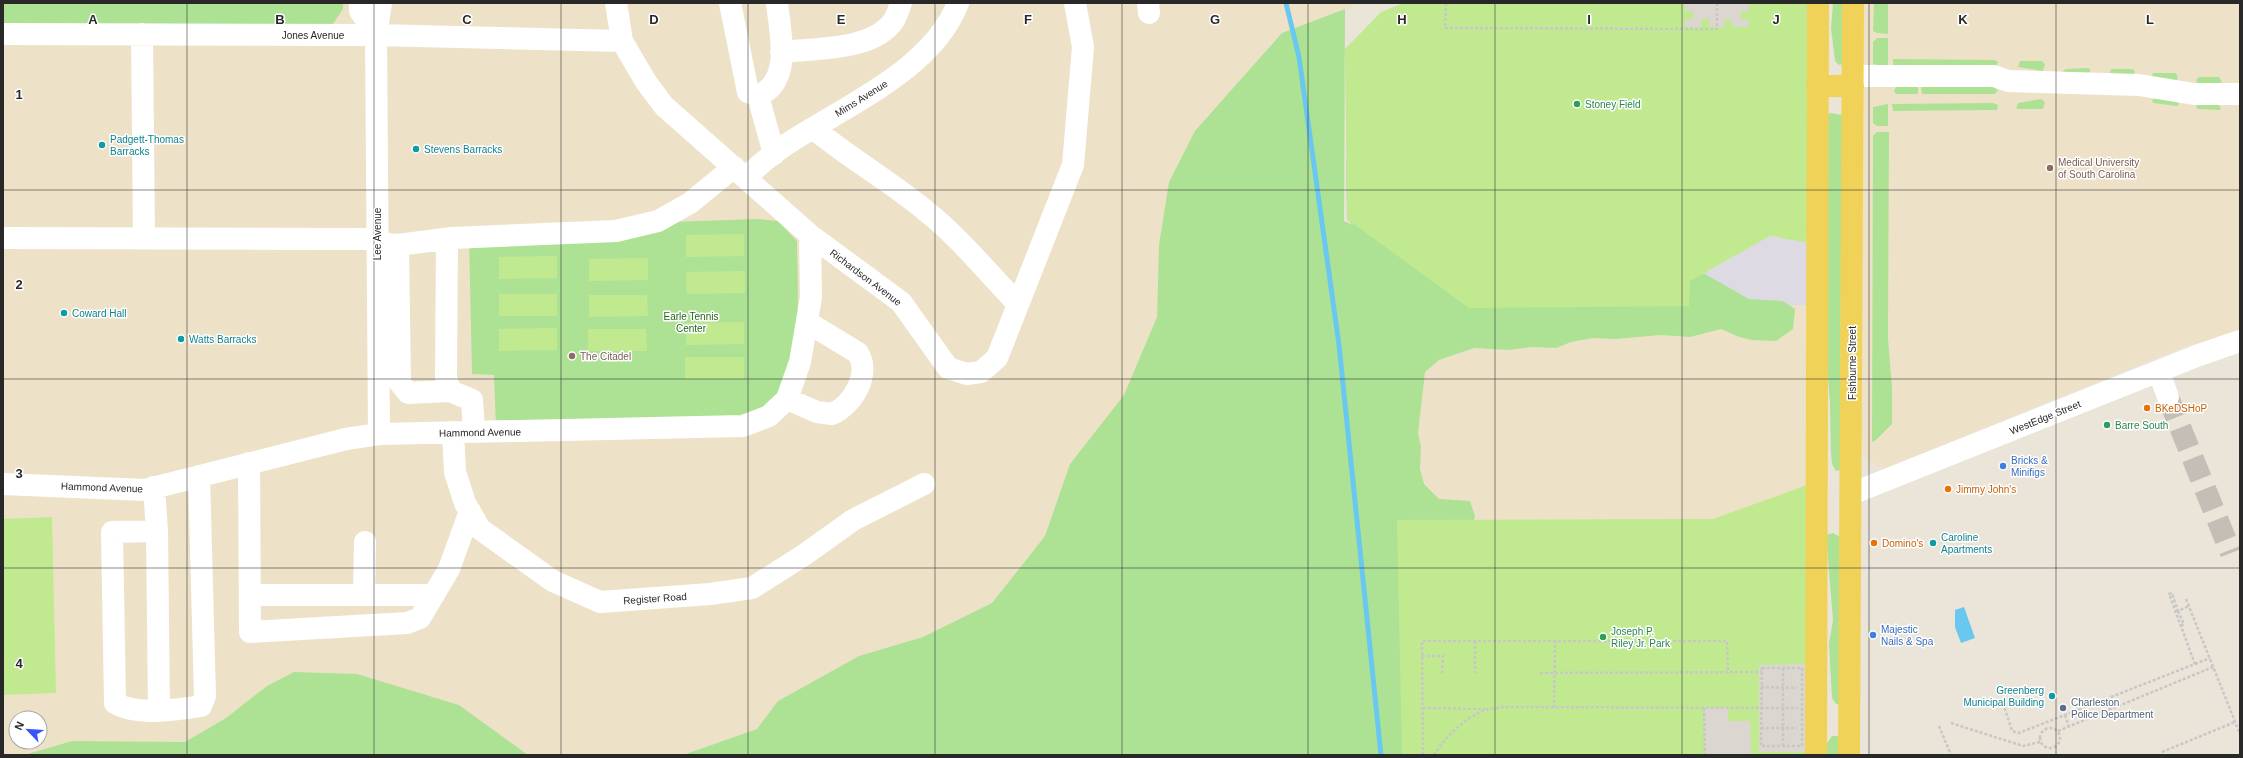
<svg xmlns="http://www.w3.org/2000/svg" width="2243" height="758" font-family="Helvetica,sans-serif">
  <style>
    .industrial { fill: #dddae3 }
    .education { fill: #ede2c8; fill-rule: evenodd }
    .green { fill: #ade295 }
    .pitch { fill: #c1ea90 }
    .plaza { fill: #dbd7d0 }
    .water { fill: #6ac7ef }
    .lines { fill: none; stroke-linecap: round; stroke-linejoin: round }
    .stream { stroke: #6ac7ef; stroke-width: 5 }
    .minor-tunnel { stroke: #c4beb6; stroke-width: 22; stroke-dasharray: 22 11; stroke-linecap: butt }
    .path { stroke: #c7c7c7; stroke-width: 2.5; stroke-dasharray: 3 2; stroke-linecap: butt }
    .minor { stroke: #fff; stroke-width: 22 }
    .major { stroke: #f1d258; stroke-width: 22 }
    .grid { fill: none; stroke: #282828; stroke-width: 1; stroke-opacity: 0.55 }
    .leisure-dot { fill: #2e9e5b; stroke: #fff; stroke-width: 1.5 }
    .culture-dot { fill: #0f9aa8; stroke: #fff; stroke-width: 1.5 }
    .education-dot { fill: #8d6e63; stroke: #fff; stroke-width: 1.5 }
    .food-dot { fill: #e8710a; stroke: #fff; stroke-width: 1.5 }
    .shop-dot { fill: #3f7fe0; stroke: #fff; stroke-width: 1.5 }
    .service-dot { fill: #5c6f8a; stroke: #fff; stroke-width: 1.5 }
    .labels { text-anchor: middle; stroke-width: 3; stroke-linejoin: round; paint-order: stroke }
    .street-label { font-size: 10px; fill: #282828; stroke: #fff }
    .leisure-label { font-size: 10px; fill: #27864d; stroke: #fff; text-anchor: start }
    .culture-label { font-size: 10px; fill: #0d838f; stroke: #fff; text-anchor: start }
    .education-label { font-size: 10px; fill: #785e54; stroke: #fff; text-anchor: start }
    .park-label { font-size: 10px; fill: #266419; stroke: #fff }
    .food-label { font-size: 10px; fill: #c56008; stroke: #fff; text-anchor: start }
    .shop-label { font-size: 10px; fill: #366cbe; stroke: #fff; text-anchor: start }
    .service-label { font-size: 10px; fill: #4e5e75; stroke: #fff; text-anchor: start }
    .grid-label { font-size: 13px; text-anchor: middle; font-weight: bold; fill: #282828; stroke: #fff; stroke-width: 3; stroke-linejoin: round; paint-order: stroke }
  </style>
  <rect width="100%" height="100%" fill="#ebe4d9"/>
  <path class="industrial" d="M1770,236l38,7v62l-119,1 1,-25z"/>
  <path class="education" d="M3,3h1359l-80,30 -113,149 -10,63 -2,72 -33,78 -54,69 -25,72 -53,67 -69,34 -64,19 -81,45 -21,28 -74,26h-155l-4,-4 -298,-33 -41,24 -113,-1 -48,14h-21zM16,718h24v24h-24z
    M1861,3h379v331l-57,13 -297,121 -6,-1 -12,-6 -4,-4 -4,-17z
    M1808,305l-1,180 -94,34 -316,1 -4,-212z"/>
  <path class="green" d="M3,3h340v6l-15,22 -325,-1z
    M1833,3h12l-2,61 -4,1 -4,-4 -4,-33z
    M1874,3h14v31l-11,-1 -4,-2z
    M1345,9l-1,212 9,4 -6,-6 -1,-59 278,112 81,2 44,25 34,2 12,8 -2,20 -17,12 -24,-1 -13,-3 -18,-8 -31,8 -29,-2 -46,4 -22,-1 -22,4 -15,6 -24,-1 -24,3 -34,-2 -35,12 -14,12 -7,61 3,14 -1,22 4,15 15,15 31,2 5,15 -73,239h-719l74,-26 21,-28 81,-45 64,-19 69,-34 53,-67 25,-72 54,-69 33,-78 2,-72 10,-63 26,-51 87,-98z
    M1877,38h11v29l-15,-3v-22z
    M1893,59l102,1 3,2 -2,5 -103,-1z
    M2020,61h22l3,3 -2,7 -25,-4z
    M2088,68l2,1v5l-27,-1v-2l3,-2z
    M2111,69h22l2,3 -2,3 -23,-1z
    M2153,73h23l2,6 -2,1 -24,-3z
    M2199,77h20l3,5 -2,2h-22l-2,-4z
    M1896,87h22v7h-22l-2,-3z
    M1921,87h72l5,3 -3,4h-73z
    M2156,98l21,3 2,3 -2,2 -24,-3 -1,-3z
    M2041,99l4,3 -2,7h-25l-2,-1 2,-5z
    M1993,103l5,2 -1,5 -104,1 -1,-7z
    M1888,104v22h-11l-4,-3v-16z
    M2198,104l21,1 2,4 -2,1 -21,-1 -2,-2z
    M1831,113l11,2 -2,355 -4,1 -4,-7 -1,-12 -1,-48 -4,-55 1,-234z
    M1877,132h12l-1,207 4,48v37l-16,16 -4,2 1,-306z
    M758,219l20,2 19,20c0,45 9,130 -28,163 -5,5 -12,9 -17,13l-256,9 -2,-51 -22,-1 -3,-137 200,-15z
    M1833,533l7,4 -1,40v127h-3l-4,-6 -3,-54 4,-24 -7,-85z
    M294,672l63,2 102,31 69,50h-504l48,-14 113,1 41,-24 41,-32z
    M1832,736h6l3,19h-18l2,-9z"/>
  <path class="pitch" d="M1404,3h405l-1,240 -38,-7 -80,45 -1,25 -220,2 -122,-89 -2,-170 36,-37z
    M744,234v22l-58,1v-22z
    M557,256v22l-58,1v-22z
    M648,258v22l-59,1v-22z
    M745,271v22l-58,1 -1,-22z
    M499,294h58v22h-58z
    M589,295h58l1,21 -59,1z
    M744,322v22l-58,1v-22z
    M557,328v22l-58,1v-22z
    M588,329h58l1,22h-59z
    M685,357h59v22h-59z
    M1807,485v270h-405l-5,-235 316,-1z
    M52,517l4,176 -53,2v-176z"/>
  <path class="plaza" d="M1685,3h64v8h-8v8l8,1v7h-17v-7l-7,-1v8h-16v-8h-8v8h-16v-8h8v-8h-8z
    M1806,664v88h-47v-87z
    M1704,708h24v13h22l1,34h-46z"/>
  <path class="water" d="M1964,607l11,31 -14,5 -6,-16v-17z"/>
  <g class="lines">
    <path class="stream" d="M1286,3l13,54 40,288 42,410"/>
    <path class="minor-tunnel" d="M2168,397l63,156"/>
    <path class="path" d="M1446,3l-1,25 272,1v-26
      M2186,599l54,135
      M2178,611l6,13 -3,2
      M1475,641v32
      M1422,656h21l-1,17
      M2195,664l15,-6
      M1762,668h40v78h-41z
      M1540,673l222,-1
      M1761,687l36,1
      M2105,699l5,11
      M1976,701l13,2 13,-3 10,31 7,2 176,-69 -26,-70 3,-1 6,18 11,-5
      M1423,708l62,1
      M1554,708l1,-67
      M1704,708l1,47
      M2065,715l4,12
      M1951,723l72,23 17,-4
      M1939,726l12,29
      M2040 738a10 10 0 1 1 20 0a10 10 0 1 1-20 0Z
      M1761,728h36
      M2058,731l155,-64
      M1783,746v-78
      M2162,752l73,-30
      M1423,755l-1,-114h305l1,32
      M1434,755c11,-18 31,-37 51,-45 5,-2 13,-2 18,-3l295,1
      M2239,755h1"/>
    <path class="minor" d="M360,3v8l16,24
      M616,3l6,38 24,41 18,24 146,129 91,67 47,66 19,6 14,-2 16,-14 76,-193 10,-118 -8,-44
      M730,3l18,89 10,4 16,58
      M1148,3l1,10
      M3,34l373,1 246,6
      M142,34l2,203
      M781,52c34,-4 93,-1 113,-32 3,-5 5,-12 7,-17
      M1853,76h141l14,5 131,4 55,9h46
      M758,96c35,-15 22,-63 19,-93
      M813,128c36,30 77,53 113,83 34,27 62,62 92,93
      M746,177c12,-11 25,-22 38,-31 58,-39 148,-75 174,-143
      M3,238l374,1 9,5 12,1 54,-7 164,-7 42,-10 32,-18 44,-36
      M447,239l-1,138 4,14 22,9 2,32
      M398,245l2,138 8,10 42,-2
      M2159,372l9,25
      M787,399l30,13 15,2c21,-9 39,-40 26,-61l-51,-31
      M453,432l2,40 10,31 15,26 73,52 47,21 110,-8 42,-6 52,-33 49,-35 71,-36
      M379,434l-3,-399 5,-32
      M249,463l1,169 157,-9 13,-5 29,-49 21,-58
      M3,484l142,6 201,-51 33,-5 364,-8 26,-10 18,-17 13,-37 11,-65 -1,-62
      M154,487l3,44 -45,1 3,171c21,13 62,7 86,3l4,-10 -6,-220
      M1851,494l348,-139 41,-14
      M157,531l2,180
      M250,595h184
      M364,595l1,-53"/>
    <path class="major" d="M1817,86h36
      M1816,755l2,-752
      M1849,755l4,-752"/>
  </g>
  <path class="grid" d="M187,3v752M374,3v752M561,3v752M748,3v752M935,3v752M1122,3v752M1308,3v752M1495,3v752M1682,3v752M1869,3v752M2056,3v752M3,190h2237M3,379h2237M3,568h2237"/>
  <g class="leisure-dot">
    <circle cx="1577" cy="104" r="4"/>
    <circle cx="2107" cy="425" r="4"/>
    <circle cx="1603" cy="637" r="4"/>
  </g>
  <g class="culture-dot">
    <circle cx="102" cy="145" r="4"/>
    <circle cx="416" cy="149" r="4"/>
    <circle cx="64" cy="313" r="4"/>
    <circle cx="181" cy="339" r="4"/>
    <circle cx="1933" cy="543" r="4"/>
    <circle cx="2052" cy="696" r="4"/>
  </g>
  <g class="education-dot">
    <circle cx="2050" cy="168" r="4"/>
    <circle cx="572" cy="356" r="4"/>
  </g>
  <g class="food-dot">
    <circle cx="2147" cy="408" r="4"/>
    <circle cx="1948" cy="489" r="4"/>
    <circle cx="1874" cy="543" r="4"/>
  </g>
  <g class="shop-dot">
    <circle cx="2003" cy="466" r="4"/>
    <circle cx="1873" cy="635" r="4"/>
  </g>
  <circle class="service-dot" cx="2063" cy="708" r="4"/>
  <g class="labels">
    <g class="street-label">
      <text x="313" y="39">Jones Avenue</text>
      <text transform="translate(861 98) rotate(-32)" y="4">Mims Avenue</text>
      <text transform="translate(377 234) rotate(-90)" y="4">Lee Avenue</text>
      <text transform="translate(866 277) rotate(37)" y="4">Richardson Avenue</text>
      <text transform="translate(1852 363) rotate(-90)" y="4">Fishburne Street</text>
      <text transform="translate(2045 417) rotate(-22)" y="4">WestEdge Street</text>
      <text transform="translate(480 432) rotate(-1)" y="4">Hammond Avenue</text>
      <text transform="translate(102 487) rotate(2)" y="4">Hammond Avenue</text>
      <text transform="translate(655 598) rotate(-4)" y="4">Register Road</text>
    </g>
    <g class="leisure-label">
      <text x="1585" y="108">Stoney Field</text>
      <text x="2115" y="429">Barre South</text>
      <text x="1611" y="635">Joseph P.<tspan x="1611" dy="12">Riley Jr. Park</tspan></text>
    </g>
    <g class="culture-label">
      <text x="110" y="143">Padgett-Thomas<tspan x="110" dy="12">Barracks</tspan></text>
      <text x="424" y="153">Stevens Barracks</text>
      <text x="72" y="317">Coward Hall</text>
      <text x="189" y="343">Watts Barracks</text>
      <text x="1941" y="541">Caroline<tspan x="1941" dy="12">Apartments</tspan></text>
      <text x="2044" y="694" text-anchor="end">Greenberg<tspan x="2044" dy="12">Municipal Building</tspan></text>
    </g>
    <g class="education-label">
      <text x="2058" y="166">Medical University<tspan x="2058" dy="12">of South Carolina</tspan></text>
      <text x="580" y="360">The Citadel</text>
    </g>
    <g class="park-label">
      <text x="691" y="320">Earle Tennis<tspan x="691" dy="12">Center</tspan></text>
    </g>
    <g class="food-label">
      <text x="2155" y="412">BKeDSHoP</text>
      <text x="1956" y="493">Jimmy John's</text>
      <text x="1882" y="547">Domino's</text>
    </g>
    <g class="shop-label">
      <text x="2011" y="464">Bricks &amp;<tspan x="2011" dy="12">Minifigs</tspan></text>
      <text x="1881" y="633">Majestic<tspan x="1881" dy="12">Nails &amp; Spa</tspan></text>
    </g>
    <g class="service-label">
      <text x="2071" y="706">Charleston<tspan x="2071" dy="12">Police Department</tspan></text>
    </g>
  </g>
  <g class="grid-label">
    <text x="93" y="24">A</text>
    <text x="280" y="24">B</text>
    <text x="467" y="24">C</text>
    <text x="654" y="24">D</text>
    <text x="841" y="24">E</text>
    <text x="1028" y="24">F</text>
    <text x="1215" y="24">G</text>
    <text x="1402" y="24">H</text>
    <text x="1589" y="24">I</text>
    <text x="1776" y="24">J</text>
    <text x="1963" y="24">K</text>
    <text x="2150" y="24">L</text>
    <text x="19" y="99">1</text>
    <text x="19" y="289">2</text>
    <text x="19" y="478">3</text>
    <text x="19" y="668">4</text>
  </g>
  <rect width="2243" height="758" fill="none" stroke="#282828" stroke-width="8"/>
  <g transform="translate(28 730) rotate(295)"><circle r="19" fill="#ffffff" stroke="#a9a9a9"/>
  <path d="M0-3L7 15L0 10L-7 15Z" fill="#3755fb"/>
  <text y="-6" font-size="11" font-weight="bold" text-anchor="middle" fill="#282828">N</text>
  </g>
</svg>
